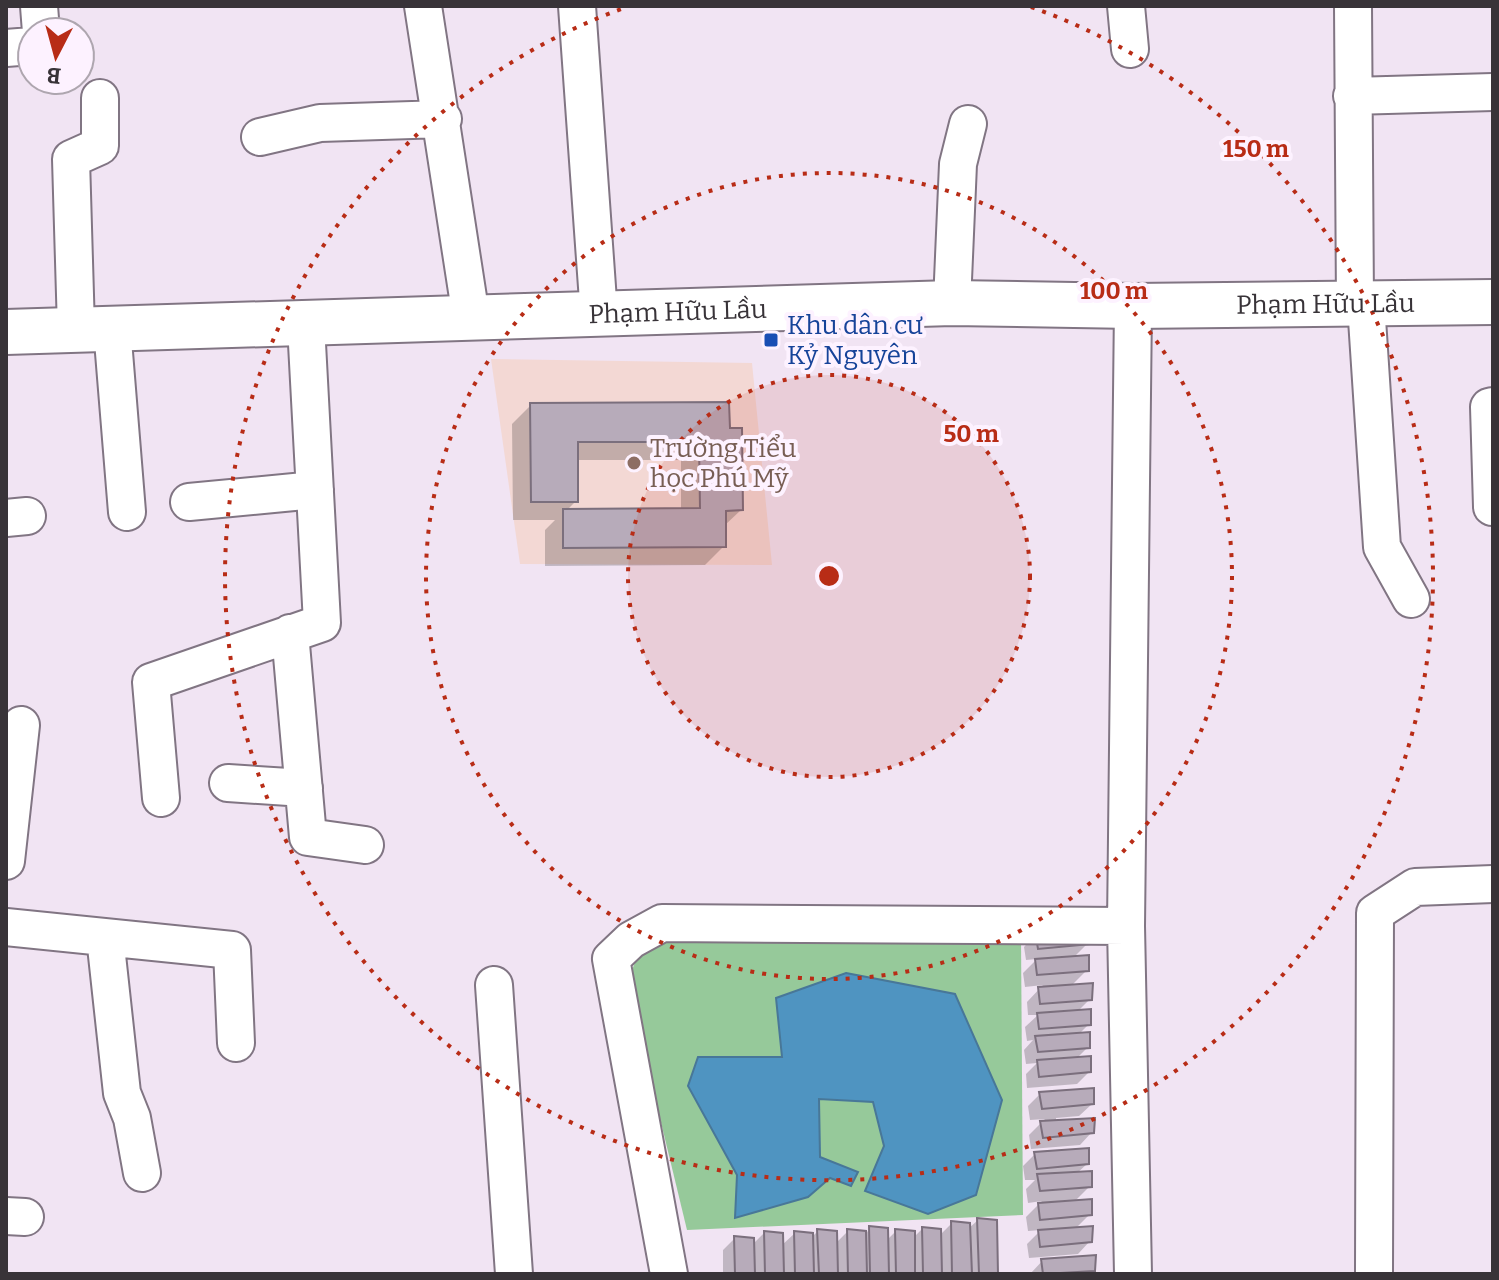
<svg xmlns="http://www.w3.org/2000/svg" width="1499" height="1280" font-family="Bitter,serif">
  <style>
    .education { fill: #f3d8d4 }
    .green { fill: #96c99a }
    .water { fill: #4f94c1; stroke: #487798; stroke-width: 2 }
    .shadow { fill: #0003; fill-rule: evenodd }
    .building { fill: #b7abba; stroke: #7b6f7d; stroke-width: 2 }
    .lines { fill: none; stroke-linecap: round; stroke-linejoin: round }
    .minor-casing { stroke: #817583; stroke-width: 40 }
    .major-casing { stroke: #817583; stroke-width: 48 }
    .minor { stroke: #fff; stroke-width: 36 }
    .major { stroke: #fff; stroke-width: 44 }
    .ring { fill: none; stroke: #b82c16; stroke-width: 4; stroke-dasharray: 4 8 }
    .transit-dot { fill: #1a4fb4; stroke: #fdf2ff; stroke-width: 3 }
    .education-dot { fill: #8d6e63; stroke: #fdf2ff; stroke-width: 3 }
    .labels { text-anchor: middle; stroke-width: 8; stroke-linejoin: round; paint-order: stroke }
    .street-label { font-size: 26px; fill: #383338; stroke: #fdf2ff }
    .transit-label { font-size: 26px; fill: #164399; stroke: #fdf2ff; text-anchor: start }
    .education-label { font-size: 26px; fill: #785e54; stroke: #fdf2ff; text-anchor: start }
    .centre { fill: #b82c16; stroke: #fdf2ff; stroke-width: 4 }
    .ring-label { font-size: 24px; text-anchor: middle; font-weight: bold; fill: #b82c16; stroke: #fdf2ff; stroke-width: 8; stroke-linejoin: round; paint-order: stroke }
  </style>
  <rect width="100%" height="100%" fill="#f1e4f3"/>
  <path class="education" d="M491,359l261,4 20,202 -252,-1z"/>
  <path class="green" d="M665,937h356l2,278 -336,15 -57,-236c-1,-31 8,-43 35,-57z"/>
  <path class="water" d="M846,973l109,21 47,106 -26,95 -48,19 -63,-23 19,-45 -11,-44 -54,-3 1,58 38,15 -7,14 -21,-8 -22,19 -73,21 2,-43 -49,-89 10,-29h84l-6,-59z"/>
  <path class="shadow" d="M531,405l197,25 13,80 -17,16v20l-19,19 -160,1v-36l10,-10h-42l-1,-96zM576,460h105v50l-115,1 10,-10z
    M1036,934l52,9 -15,15 14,12 -17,17 20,12 -13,13 12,12 -11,11 10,12 -12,12 13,13 -12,12 -50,4 -1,-14 11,-11 -11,1 -2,-14 9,-10 -6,1 -2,-14 13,-12h-10l-1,-13 16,-17 -18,2 -2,-14 14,-14 -11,1 -2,-13z
    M1040,1094l52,10 -13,12 -23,2v4l36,10 -12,13 -49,4 -2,-14 16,-16 -15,1 -2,-14z
    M1035,1154l52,10 -11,10 14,12 -17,17 17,11 -15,15 15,12 -12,13 -49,4 -2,-14 14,-14 -13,1 -2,-14 16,-16 -14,2 -2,-14 9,-9h-10l-2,-14z
    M978,1220l18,54h-273v-24l12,-12 17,7 12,-12 17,13 14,-13 19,2 4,-4 17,13 13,-13 18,2 4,-4 17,11 9,-9 17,7 9,-9 17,7 13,-13 16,6z
    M1045,1258v3l49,9 -4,4h-60z"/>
  <path class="building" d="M729,402l1,26h12l1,82 -17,1v36l-163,1v-39l137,-1 -1,-66h-121v60h-47l-1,-99z
    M1090,928v16l-52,5 -3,-17z
    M1089,955v16l-52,4 -2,-16z
    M1093,983l-1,17 -52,4 -2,-17z
    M1091,1009v16l-52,4 -2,-16z
    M1090,1032v16l-52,4 -3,-16z
    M1091,1056v16l-52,5 -2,-17z
    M1094,1088v16l-52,5 -3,-17z
    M1095,1118l-1,15 -51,5 -3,-17z
    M1089,1148v16l-52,5 -3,-17z
    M1092,1171v16l-52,4 -3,-17z
    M1092,1199v16l-52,5 -2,-17z
    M977,1218l20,2 1,54h-19z
    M951,1221l19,2 2,51h-20z
    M869,1226l19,2 1,46h-19z
    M1093,1226l-1,16 -52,5 -2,-17z
    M922,1227l19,2 1,45h-19z
    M817,1229l20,2 1,43h-19z
    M847,1229l19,2 1,43h-19z
    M895,1229l20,2v43h-19z
    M764,1231l19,2 1,41h-19z
    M794,1231l19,2 1,41h-19z
    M734,1236l20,2 1,36h-20z
    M1096,1255l-1,16 -52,3 -2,-15z"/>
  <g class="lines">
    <defs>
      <path id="minor" d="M39,6l2,26
        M423,6l48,311
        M577,6l22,309
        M1126,6l4,43
        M1353,6l2,298
        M6,48l26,-2
        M1352,96l141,-4
        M260,137l60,-14 123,-4
        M952,303l6,-139 10,-40
        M1366,304l16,243 29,52
        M112,328l15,184
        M76,329l-5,-170 29,-13v-48
        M189,502l126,-12
        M1492,507l-3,-100 4,-1
        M6,518l21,-2
        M290,633l18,204 57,8
        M228,783l76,5
        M161,798l-10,-116 171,-59 -16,-298
        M6,861l15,-136
        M6,927l226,23 4,93
        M105,937l17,156 10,25 10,55
        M494,985l20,289
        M6,1216l19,1
        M669,1274l-58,-315 20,-19 31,-17 464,3
        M1133,1274l-7,-348 7,-620
        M1374,1274l1,-361 40,-26 78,-3"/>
      <g id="major">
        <path id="s1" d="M6,332l946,-29 181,3 360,-4"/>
      </g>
    </defs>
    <use href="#minor" class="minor-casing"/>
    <use href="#major" class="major-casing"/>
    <use href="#minor" class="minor"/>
    <use href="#major" class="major"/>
  </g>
  <circle cx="829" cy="576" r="201" fill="#b82c16" fill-opacity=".12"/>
  <g class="ring">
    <circle cx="829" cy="576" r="201"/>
    <circle cx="829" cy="576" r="403"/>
    <path d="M1031 7A604 604 0 1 1 627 7"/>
  </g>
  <rect class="transit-dot" x="763" y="332" width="16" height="16" rx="4"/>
  <circle class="education-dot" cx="634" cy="463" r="8"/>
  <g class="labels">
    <g class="street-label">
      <text dy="9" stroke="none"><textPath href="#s1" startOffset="1320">Phạm Hữu Lầu</textPath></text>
      <text dy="9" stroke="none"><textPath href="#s1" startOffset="672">Phạm Hữu Lầu</textPath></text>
    </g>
    <g class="transit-label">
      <text x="787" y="334">Khu dân cư<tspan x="787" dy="30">Kỷ Nguyên</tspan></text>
    </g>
    <g class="education-label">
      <text x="650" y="457">Trường Tiểu<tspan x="650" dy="30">học Phú Mỹ</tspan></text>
    </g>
  </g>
  <circle cx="829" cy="576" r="12" class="centre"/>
  <g class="ring-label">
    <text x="1256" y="157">150 m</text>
    <text x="1114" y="299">100 m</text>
    <text x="971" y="442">50 m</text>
  </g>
  <rect width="1499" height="1280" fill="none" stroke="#383338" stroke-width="16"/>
  <g transform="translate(56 56) rotate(186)"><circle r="38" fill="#fdf2ff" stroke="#aea6af" stroke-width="2"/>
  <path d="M0-6L14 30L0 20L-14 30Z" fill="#b82c16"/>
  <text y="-12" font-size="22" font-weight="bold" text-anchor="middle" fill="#383338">B</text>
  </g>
</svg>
